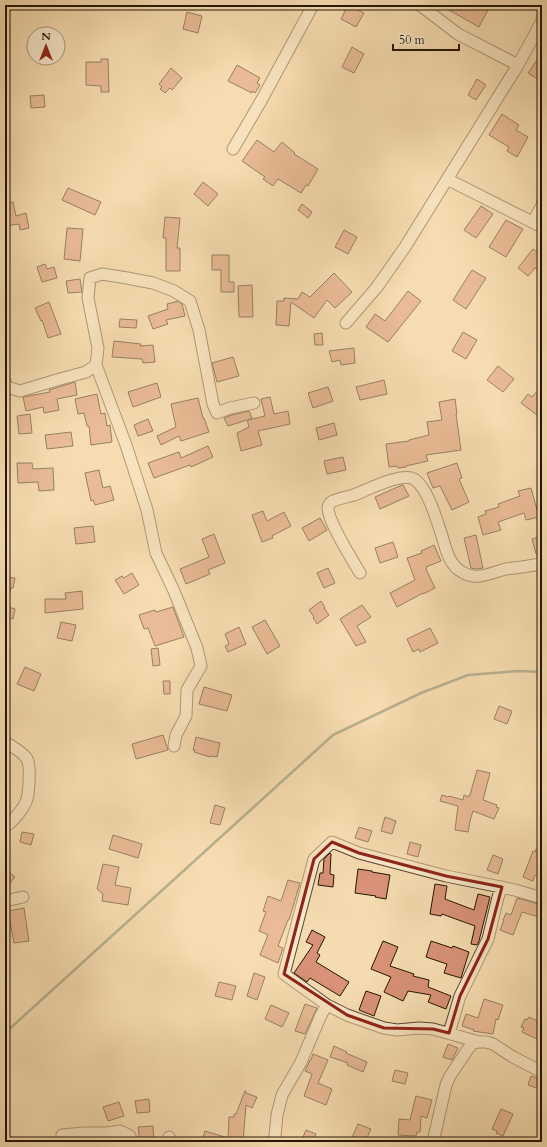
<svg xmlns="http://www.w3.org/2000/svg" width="547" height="1147" font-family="Cardo,serif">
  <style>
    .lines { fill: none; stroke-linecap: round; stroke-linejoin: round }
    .stream { stroke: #6d7966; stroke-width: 2.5 }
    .building { fill: #d99277; stroke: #241403 }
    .minor-casing { stroke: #58462e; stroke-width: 13 }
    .minor { stroke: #f8e8cc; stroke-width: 11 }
    .marked { fill: none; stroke: #8f2418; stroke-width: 3; stroke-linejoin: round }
  </style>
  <rect width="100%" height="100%" fill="#f5dcb0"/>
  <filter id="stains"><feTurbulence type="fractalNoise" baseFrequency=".005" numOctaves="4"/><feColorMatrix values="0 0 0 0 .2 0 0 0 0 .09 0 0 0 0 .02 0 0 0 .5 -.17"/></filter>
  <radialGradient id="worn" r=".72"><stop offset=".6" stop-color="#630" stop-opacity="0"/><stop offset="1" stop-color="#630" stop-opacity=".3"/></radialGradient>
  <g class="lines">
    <path class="stream" d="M5,1033l328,-298 88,-42 47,-18 51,-4 23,1"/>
  </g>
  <path class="building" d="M348,5l16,8 -8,14 -15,-8z
    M440,5h48l-2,4 2,1 -9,17z
    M187,12l15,4 -4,17 -15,-4z
    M352,47l12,7 -10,19 -12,-6z
    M542,53v29l-14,-9z
    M101,59h7l1,33h-8v-6l-15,-1v-23h15z
    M237,65l23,13 -3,5 3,2 -5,8 -3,-2v2l-24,-12z
    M171,68l11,10 -10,12 -2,-2 -5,5 -5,-4 2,-2 -3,-3z
    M477,79l9,6 -10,15 -8,-5z
    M44,95l1,12 -14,1 -1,-12z
    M502,114l17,11 -3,5 12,7 -11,20 -10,-6 2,-4 -20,-12z
    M257,140l17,12 8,-10 13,11 -1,1 24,15 -10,17 -2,-1 -5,8 -23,-14 -5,7 -10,-7 2,-2 -23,-16z
    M203,182l15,12 -10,12 -14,-12z
    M68,188l33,14 -6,13 -33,-15z
    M13,202l3,14 10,-3 3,15 -9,2 -1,-6 -14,2v-23z
    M302,204l10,8 -4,6 -10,-8z
    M481,206l12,8 -17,24 -12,-8z
    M165,217l15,1 -3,30h3v23h-14v-33h-3z
    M506,220l17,9 -17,28 -17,-10z
    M67,228l16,1 -3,32 -16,-2z
    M344,230l13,7 -9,17 -13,-7z
    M533,249l9,7v10l-3,4 -4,-2 -7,8 -10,-8z
    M212,255h17v27h5v10h-13v-22h-9z
    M45,264l2,5 7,-2 3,11 -15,4 -5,-15z
    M472,270l14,8 -20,31 -13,-9z
    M334,273l18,19 -17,16 -8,-8 -13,18 -23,-16 -2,24 -13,-1 1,-24h7v-3l14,1 4,-7 8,5z
    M80,279l2,13 -14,1 -2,-12z
    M252,285l1,32h-14l-1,-31z
    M408,291l13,10 -33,41 -22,-15 9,-13 10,7z
    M178,301l4,3 3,12 -19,4 2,4 -15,5 -5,-13 20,-7 -1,-5z
    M49,302l12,32 -13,4 -6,-18 -1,1 -6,-13z
    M120,319l17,1 -1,8 -17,-1z
    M463,332l14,8 -11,19 -14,-8z
    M322,333l1,12h-8l-1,-11z
    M114,341l27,3 -1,2 13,-1 2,17 -12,1 -1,-4 -30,-2z
    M354,348l1,15 -14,2 -1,-5 -8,2 -3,-11z
    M233,357l6,19 -22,6 -5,-19z
    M498,366l16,13 -11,13 -16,-12z
    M384,380l3,14 -27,6 -4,-13z
    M75,382l2,13 -20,4 2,11 -15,3 -1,-6 -17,4 -3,-14 27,-5 -1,-2z
    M157,383l4,14 -28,10 -5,-15z
    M542,386v33l-21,-16 7,-9 4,3z
    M328,387l5,14 -20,7 -5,-15z
    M97,394l4,20 4,-1 2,13 3,-1 2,17 -21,3 -2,-19h-2l-3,-13 -6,1 -3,-15z
    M270,397l4,17 14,-3 2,13 -32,7 4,14 -21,6 -4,-18 12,-6 -2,-7 -19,6 -4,-8 8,-3 17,-4 3,7 -4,2 17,-4 -4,-17z
    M198,398l5,20h1l5,14 -28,9 -2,-5 -18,9 -4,-9 19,-9 -5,-23z
    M455,399l2,15h-1l5,36 -35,5 2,6 -22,5v1l-8,1 -1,-2 -8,1 -3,-23 23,-3v-1l20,-5 -2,-13 15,-2 -3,-18z
    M30,414l2,19 -13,1 -2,-18z
    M148,419l5,12 -15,5 -4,-11z
    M334,423l3,12 -18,5 -3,-12z
    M71,432l2,14 -26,3 -2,-14z
    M208,446l5,11 -22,10 -1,-2 -36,13 -6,-15 31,-11 2,6z
    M343,457l3,13 -19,4 -3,-13z
    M17,463h15l1,6 20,-1 1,22 -15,1 -1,-9 -20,1z
    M457,463l5,15 -3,1 10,23 -17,8 -12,-24 -7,2 -6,-15z
    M99,470l4,18 7,-2 4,14 -19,5 -2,-5 -2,1 -6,-28z
    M402,485h1l6,11 -29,13 -5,-12z
    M531,488l8,29 -13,3 -2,-7 -26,9 3,8 -18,5 -5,-18 8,-3 -1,-3 14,-4 -1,-3 22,-8 -2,-5z
    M263,511l4,10 17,-9 7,14 -19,10 1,2 -11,4 -10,-27z
    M320,518l7,12 -18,11 -7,-13z
    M93,526l2,16 -19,2 -2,-16z
    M214,534l11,29 -17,7 2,4 -24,10 -6,-15 29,-12 -7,-18z
    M476,535l7,33 -6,1 -6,-1 -7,-30z
    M542,536v17l-6,1 -4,-15z
    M393,542l5,15 -18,6 -5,-15z
    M434,545l7,16 -15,6 1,2h-1l9,19 -12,6v-1l-26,14 -7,-14 25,-13 -8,-22 15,-5 -1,-2z
    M328,568l7,15 -11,5 -7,-15z
    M132,573l7,12 -15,9 -9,-14 7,-4 2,2z
    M5,577l10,1 -2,10h-2l-4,14h-2z
    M82,591l1,18 -38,4v-14h21l-1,-6z
    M321,601l4,6 -1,1 5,7 -12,9 -4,-6 1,-1 -5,-7z
    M362,605l9,12 -14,9 9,16 -10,4 -16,-27z
    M5,606l10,3 -2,10 -8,-2z
    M173,607l11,30 -29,9 -7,-18 -4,1 -5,-14 16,-5 1,2z
    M265,620l15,26 -13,8 -15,-27z
    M61,622l15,3 -4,16 -15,-3z
    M239,627l7,17 -18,8 -3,-6 4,-2 -4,-10z
    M430,628l8,15 -18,9 -1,-3 -6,3 -6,-13z
    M158,648l2,17 -7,1 -2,-17z
    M25,667l16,7 -7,17 -17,-7z
    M163,681h7v13h-6z
    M204,687l28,8 -5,16 -28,-7z
    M499,706l13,5 -5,13 -13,-5z
    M163,735l5,15 -32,9 -4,-15z
    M196,737l24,6 -3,14 -6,-1 -1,1 -16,-5 1,-2h-2z
    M477,770l13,3 -7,27 14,5 -1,2 3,1 -5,11 -21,-8 -3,10 -2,11 -13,-2 3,-24 -18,-5 2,-6 6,2 1,-1 14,4 1,-5 4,2 1,-2h1z
    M215,805l10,3 -5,17 -10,-2z
    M385,817l11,4 -4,13 -11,-3z
    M359,827l13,4 -4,11 -13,-4z
    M22,832l12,2 -3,11 -11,-3z
    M113,835l29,9 -4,14 -29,-9z
    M410,842l11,3 -3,12 -11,-3z
    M536,849l6,2v14l-4,11 -3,-1 -2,6 -10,-4 10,-26 2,1z
    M330,853l1,1 -1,20 4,1 -1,12 -15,-2 2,-12h3l1,-14z
    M493,855l10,4 -5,15 -11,-4z
    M103,864l16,3 -4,18 16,3 -3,17 -26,-4 1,-7 -6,-5z
    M5,869l10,8 -10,12z
    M358,869l14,2v1l18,3 -4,24 -11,-2 1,-1 -21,-3z
    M288,880l12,3 -11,37h-1l-10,26 5,2 -5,15 -18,-8 8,-20 -9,-4 7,-19 -3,-1 5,-15 13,5z
    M435,884l12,2 -2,13 29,11 4,-16 12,3 -11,44 -2,4 -6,-1 4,-18 -33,-12 -1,2 -11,-2z
    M517,898l25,7v13l-20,-6 -9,23 -13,-5 4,-10h-1l3,-7 5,2z
    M24,908l5,33 -15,2 -6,-32z
    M312,930l13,7 -8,16 3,2 -4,7 33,20 -9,14 -30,-18 -3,4 -13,-9 19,-28 -7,-3z
    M383,941l15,6 -8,19 24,8 -1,2 16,4 -1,7 23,9 -5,13 -18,-7 3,-7 -23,-4 -5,10 -19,-9 7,-15 -20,-8z
    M431,941l21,7 1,-2 16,6 -8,26 -17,-5 3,-9 -21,-7z
    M254,973l11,4 -8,23 -10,-4z
    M219,982l17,4 -4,14 -17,-4z
    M366,991l15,5 -7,20 -15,-6z
    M484,999l19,6 -5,15 -2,-1 -3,15 -20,-3 1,-1 -12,-4 4,-12 12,4z
    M305,1004l12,4 -12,26 -10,-3z
    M271,1005l18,8 -7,14 -17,-8z
    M529,1017l13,6v4l-5,12 -15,-7 2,-4 -3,-1 4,-8 2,1z
    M448,1044l10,4 -6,12 -9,-3z
    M334,1046l13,6 -1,1 21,9 -4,10 -16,-7 1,-2 -18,-6z
    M313,1054l15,6 -10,23 14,6 -6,16 -22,-9 8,-22 -7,-3 5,-11h1z
    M395,1070l13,3 -3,11 -13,-3z
    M531,1076l11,4v10l-14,-5z
    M245,1091h1v2l11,4 -5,11 -6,-3 -3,37h-37l-4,-1 3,-10 23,7 1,-21h5v-3h2z
    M416,1096l16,4 -5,18 -6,-2 -1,16h-3l-1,4 -18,-1 1,-16 11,1z
    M149,1099l1,13 -13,1 -2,-12z
    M119,1102l5,14 -16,5 -5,-14z
    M501,1109l12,5 -10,22 -7,-3 1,-2 -5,-2z
    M358,1124l13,5 -6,13h-15z
    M153,1126l1,16h-14l-2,-15z
    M306,1130l10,4 -3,8h-12z"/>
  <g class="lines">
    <defs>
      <path id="minor" d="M420,5l38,29 60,31
        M233,149l28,-48 52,-96
        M447,179l95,48
        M533,222l9,-17
        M346,323l31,-36 28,-40 113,-182 24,-44
        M96,365l30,80 21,65 9,43 18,38 23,57 4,18 -14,24 -1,26 -10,19 -2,11
        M5,381l2,6 13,4 40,-12 26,-7 10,-7 2,-17 -10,-50 2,-20 12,-4 25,4 26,5 21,8 16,10 9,29 14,74 4,9 13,-5 24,-5
        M360,573c-7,-12 -33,-53 -32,-66 1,-3 3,-5 5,-6 7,-3 14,-4 21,-6 13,-5 48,-23 60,-16 14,9 23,42 28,57 4,13 7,29 20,36 5,3 12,5 18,4 9,-1 17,-5 26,-7 12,-2 24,-2 36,-6
        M5,742c7,5 17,9 22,17 4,7 2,36 -1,43 -4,9 -10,15 -17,22
        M5,901l18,-4
        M449,1033l11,-37 28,-57 10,-42 4,-10
        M479,1042l-46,-13 -14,-1 -22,2 -13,-2 -37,-13 -20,-10 -43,-31 30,-115 18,-17 27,11 87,23 69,14 27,8
        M62,1135l22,-2h22l14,-2 10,5 2,6
        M169,1137v5
        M272,1142l3,-6 2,-21 5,-20 19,-33 20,-47 6,-10
        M433,1142l13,-57 4,-9 18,-27 5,-6 6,-1h7l7,2 20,13 29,15"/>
    </defs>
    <use href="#minor" class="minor-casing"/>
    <use href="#minor" class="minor"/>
  </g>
  <path d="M0 0H547V1147H0ZM332,842l27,11 87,23 56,11 -14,52 -28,57 -11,37 -16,-4 -49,-1 -37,-13 -63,-41 30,-115z" fill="#f5dcb0" fill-opacity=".55" fill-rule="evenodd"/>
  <path class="marked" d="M332,842l27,11 87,23 56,11 -14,52 -28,57 -11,37 -16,-4 -49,-1 -37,-13 -63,-41 30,-115z"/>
  <rect width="547" height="1147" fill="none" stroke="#f5dcb0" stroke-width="20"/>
  <rect x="6" y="6" width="535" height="1135" fill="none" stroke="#241403" stroke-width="2"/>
  <rect x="10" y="10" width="527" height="1127" fill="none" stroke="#241403"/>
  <g transform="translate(46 46)"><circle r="19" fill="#f8e8cc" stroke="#a3937c"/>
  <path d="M0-3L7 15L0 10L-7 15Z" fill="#8f2418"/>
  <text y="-6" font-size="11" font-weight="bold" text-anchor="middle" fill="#241403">N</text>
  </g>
  <path d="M393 44v6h66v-6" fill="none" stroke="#241403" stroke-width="2"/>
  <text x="399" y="44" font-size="12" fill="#241403" stroke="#f8e8cc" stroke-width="3" paint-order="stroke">50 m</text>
  <rect width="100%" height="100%" filter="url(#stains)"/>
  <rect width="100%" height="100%" fill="url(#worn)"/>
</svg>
